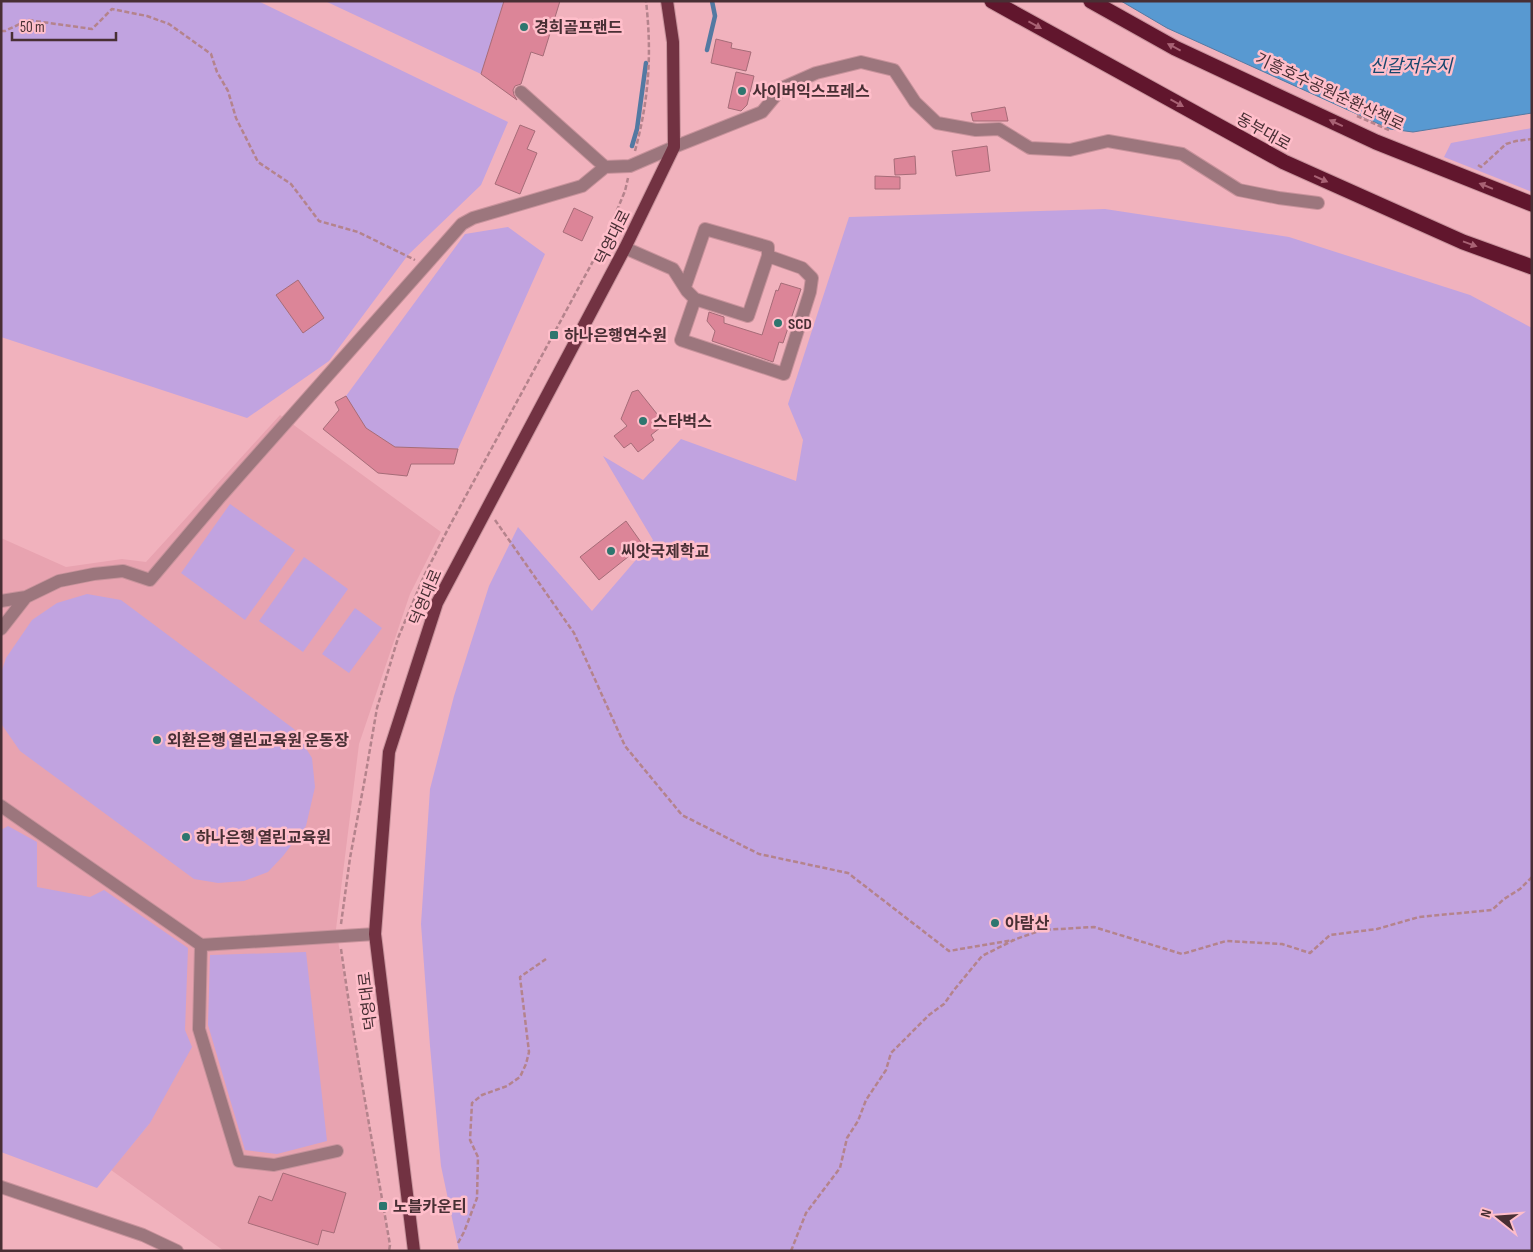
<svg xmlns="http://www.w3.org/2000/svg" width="1533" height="1252" font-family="'Sofia Sans Condensed','Noto Sans KR',sans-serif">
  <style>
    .built { fill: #e8a3b0 }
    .green { fill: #c1a3e0 }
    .water { fill: #5899d1; stroke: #5379a2 }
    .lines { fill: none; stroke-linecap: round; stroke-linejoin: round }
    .stream { stroke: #5379a2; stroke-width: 4.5 }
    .building { fill: #dc8598; stroke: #a66c78 }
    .minor-casing { stroke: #c8939c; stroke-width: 14 }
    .major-casing { stroke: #c8939c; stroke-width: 14 }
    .highway-casing { stroke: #c8939c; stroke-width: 17 }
    .path { stroke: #b4838c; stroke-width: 2.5; stroke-dasharray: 5 2.5; stroke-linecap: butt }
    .minor { stroke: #9c767d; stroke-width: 12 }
    .major { stroke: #723242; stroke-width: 12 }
    .highway { stroke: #61162d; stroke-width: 15 }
    .oneway { fill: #a86274 }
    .poi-dot { fill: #2e766f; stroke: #ffbeca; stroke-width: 2 }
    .labels { text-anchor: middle; stroke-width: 5; stroke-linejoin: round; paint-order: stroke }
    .poi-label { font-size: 16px; font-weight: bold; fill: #482f34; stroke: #ffbeca; text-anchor: start }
    .street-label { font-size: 16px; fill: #482f34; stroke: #ffbeca }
    .water-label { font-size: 18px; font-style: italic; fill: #17476d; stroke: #ffbeca }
  </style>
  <rect width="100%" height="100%" fill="#f1b2bd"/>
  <path class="built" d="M280,415l161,117 -31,62 -51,150 -23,185 54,322h-166l-113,-81 38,-46 -60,-226 -53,-10 -35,-58v-292l65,29 56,-8 24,3z"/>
  <path class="green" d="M1,1h257l250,121 -27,63 -73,70 -79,106 -82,57 -246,-81z
    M325,1h179l-23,73z
    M1532,128v64l-88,-35 7,-14z
    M1105,209l184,28 181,58 62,33v923h-1073l-18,-85 -11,-120 -9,-122 9,-135 24,-93 35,-110 29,-59 74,84 61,-71 -50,-84 40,24 38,-41 115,42 7,-41 -15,-36 61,-187z
    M508,227l37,27 -87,195 -63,-2 -29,-19 -20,-32 119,-162z
    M230,504l65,46 -50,70 -64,-47z
    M304,557l44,32 -45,63 -44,-31z
    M87,594l34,6 173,129 18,29 3,29 -9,39 -23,30 -15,16 -24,9 -26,2 -24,-4 -174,-128 -18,-26 -1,-6v-46l5,-15 26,-38 25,-17z
    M355,608l27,20 -33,45 -27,-19z
    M8,826l29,16v45l53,10 14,-7 84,58 -3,82 7,17 -42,76 -53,65 -96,-36v-322z
    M306,952l21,189 -50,13 -32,-4 -37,-125 2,-70z"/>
  <path class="water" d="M1121,1h411v112l-119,19 -23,-3 -223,-101z"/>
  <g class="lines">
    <path class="stream" d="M707,50l8,-34 -3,-15
      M632,146l5,-17 9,-66"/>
  </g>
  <path class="building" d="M504,1h56l-17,55 -12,-4 -10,32 -6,2 -2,4 1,5 3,5 -36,-26z
    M716,39l16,4 -1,5 20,4 -5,19 -35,-8z
    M736,72l18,4 -7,29 -6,6 -13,-3z
    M1005,107l3,14h-35l-2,-8z
    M520,125l15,6 -8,18 10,4 -17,41 -25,-10z
    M987,146l3,25 -34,5 -4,-25z
    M915,156l1,18 -21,1 -1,-16z
    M875,176l25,1v12h-25z
    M574,208l19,9 -11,24 -19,-9z
    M298,280l26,38 -21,15 -27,-38z
    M781,283l20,6 -18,54 -4,-1 -6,20 -61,-21 3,-10 -8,-10 2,-9 15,5v6l38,12 14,-45 2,1z
    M638,390l27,34 -14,11 3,5 -16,12 -7,-9 -7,5 -10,-12 13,-10 -6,-7 11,-27z
    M346,396l20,32 29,19 63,2 -4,15h-43l-4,12 -29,-3 -55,-44 16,-19 -4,-8z
    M626,521l17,24 -44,35 -19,-23z
    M283,1173l63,20 -12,40 -12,-3 -4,15 -70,-22 11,-27 13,5z"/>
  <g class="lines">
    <defs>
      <path id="minor" d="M521,92l84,75
        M625,248l48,21 14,22 8,8 53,17 20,-60v-9l-63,-18 -20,58
        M695,299l-14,41 103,34 26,-82 2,-14 -10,-10 -34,-12
        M1,601l25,-4
        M1,629l25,-32 33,-16 35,-7 29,-3 27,9 71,-84 241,-272 11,-6 109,-32 23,-19 25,-1 44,-19 88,-35 20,-24 34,-15 45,-11 33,8 21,32 22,21 39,7 23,-1 31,19 40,2 38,-9 74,13 57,36 40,8 39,5
        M1,806l200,139 174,-11
        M201,945l-2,84 40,132 35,4 63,-14
        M1,1187l142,48 34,16"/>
      <path id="major" d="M414,1251l-39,-317 14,-182 48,-149 188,-355 49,-101 -1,-105 -6,-41"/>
      <path id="highway" d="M992,1l292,161 179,80 69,25
        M1091,1l84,47 201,94 156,62"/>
    </defs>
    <use href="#minor" class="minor-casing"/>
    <use href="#major" class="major-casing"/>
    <use href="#highway" class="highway-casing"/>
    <path class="path" d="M1,31h4l23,-11 64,9 20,-20 35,7 22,8 42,30 6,18 11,19 8,27 22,44 33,22 28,37 39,11 57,28
      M1357,116l32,14
      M635,151c14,-52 17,-97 11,-150
      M1478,165l3,2 25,-23 10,-3 16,-2
      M495,520l79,113 51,113 57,69 77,39 89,19 101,78 64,-11
      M341,924l9,-66 15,-80 12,-70 21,-70 26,-62 25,-49 156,-288 20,-48 3,-13
      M341,949c14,99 32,197 49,296l-1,6
      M458,1243l6,-11 13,-34 1,-41 -8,-17 2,-37 10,-8 25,-9 13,-9 6,-13 3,-12 -9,-75 26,-18
      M791,1251l15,-38 34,-45 7,-30 11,-17 8,-21 20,-30 5,-17 38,-38 15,-11 10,-14 28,-34 34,-17 26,-9 52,-3 88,27 44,-13 56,3 28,9 20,-18 47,-6 42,-12 73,-7 12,-11 16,-10 12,-12"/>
    <use href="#minor" class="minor"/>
    <use href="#major" class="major"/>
    <use href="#highway" class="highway"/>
  </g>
  <defs><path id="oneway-solid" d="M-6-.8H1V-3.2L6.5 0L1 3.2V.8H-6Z" transform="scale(1.25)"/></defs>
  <g class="oneway">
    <use href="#oneway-solid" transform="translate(1035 25) rotate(29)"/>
    <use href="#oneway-solid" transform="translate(1174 47) rotate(-152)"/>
    <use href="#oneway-solid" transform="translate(1177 103) rotate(29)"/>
    <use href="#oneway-solid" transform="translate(1336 123) rotate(-155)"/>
    <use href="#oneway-solid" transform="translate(1321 179) rotate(24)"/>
    <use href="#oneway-solid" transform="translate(1486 186) rotate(-158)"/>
    <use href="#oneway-solid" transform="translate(1470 244) rotate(20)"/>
  </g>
  <g class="poi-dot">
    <circle cx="524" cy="27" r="5"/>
    <circle cx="742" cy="91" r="5"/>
    <circle cx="778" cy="323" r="5"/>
    <rect x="549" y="330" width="10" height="10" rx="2.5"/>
    <circle cx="643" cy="421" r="5"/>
    <circle cx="611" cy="551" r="5"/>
    <circle cx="157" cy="740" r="5"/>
    <circle cx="186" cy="837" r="5"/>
    <circle cx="995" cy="923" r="5"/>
    <rect x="378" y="1201" width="10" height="10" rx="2.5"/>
  </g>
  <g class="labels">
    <g class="poi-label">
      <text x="534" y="33">경희골프랜드</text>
      <text x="752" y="97">사이버익스프레스</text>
      <text x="788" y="329">SCD</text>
      <text x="564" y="341">하나은행연수원</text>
      <text x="653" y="427">스타벅스</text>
      <text x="621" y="557">씨앗국제학교</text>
      <text x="167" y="746">외환은행 열린교육원 운동장</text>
      <text x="196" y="843">하나은행 열린교육원</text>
      <text x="1005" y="929">아람산</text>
      <text x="393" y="1212">노블카운티</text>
    </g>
    <g class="street-label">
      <text transform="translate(1330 91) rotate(25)" y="6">기흥호수공원순환산책로</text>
      <text transform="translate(1264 131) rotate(29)" y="6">동부대로</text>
      <text transform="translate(612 237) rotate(-63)" y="6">덕영대로</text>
      <text transform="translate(425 597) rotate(-67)" y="6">덕영대로</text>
      <text transform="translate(367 1001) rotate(-97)" y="6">덕영대로</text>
    </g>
    <g class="water-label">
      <text x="1411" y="72">신갈저수지</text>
    </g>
  </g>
  <rect width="1533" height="1252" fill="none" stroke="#482f34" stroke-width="5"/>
  <g transform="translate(1498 1217) rotate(287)" stroke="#ffbeca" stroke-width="4" paint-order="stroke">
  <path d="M0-4L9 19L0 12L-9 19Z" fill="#482f34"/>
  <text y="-8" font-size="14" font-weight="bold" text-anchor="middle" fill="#482f34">N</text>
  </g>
  <path d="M12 32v8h104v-8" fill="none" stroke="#482f34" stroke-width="2.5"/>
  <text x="20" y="32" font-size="15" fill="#482f34" stroke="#ffbeca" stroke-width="4" paint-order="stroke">50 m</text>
</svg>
